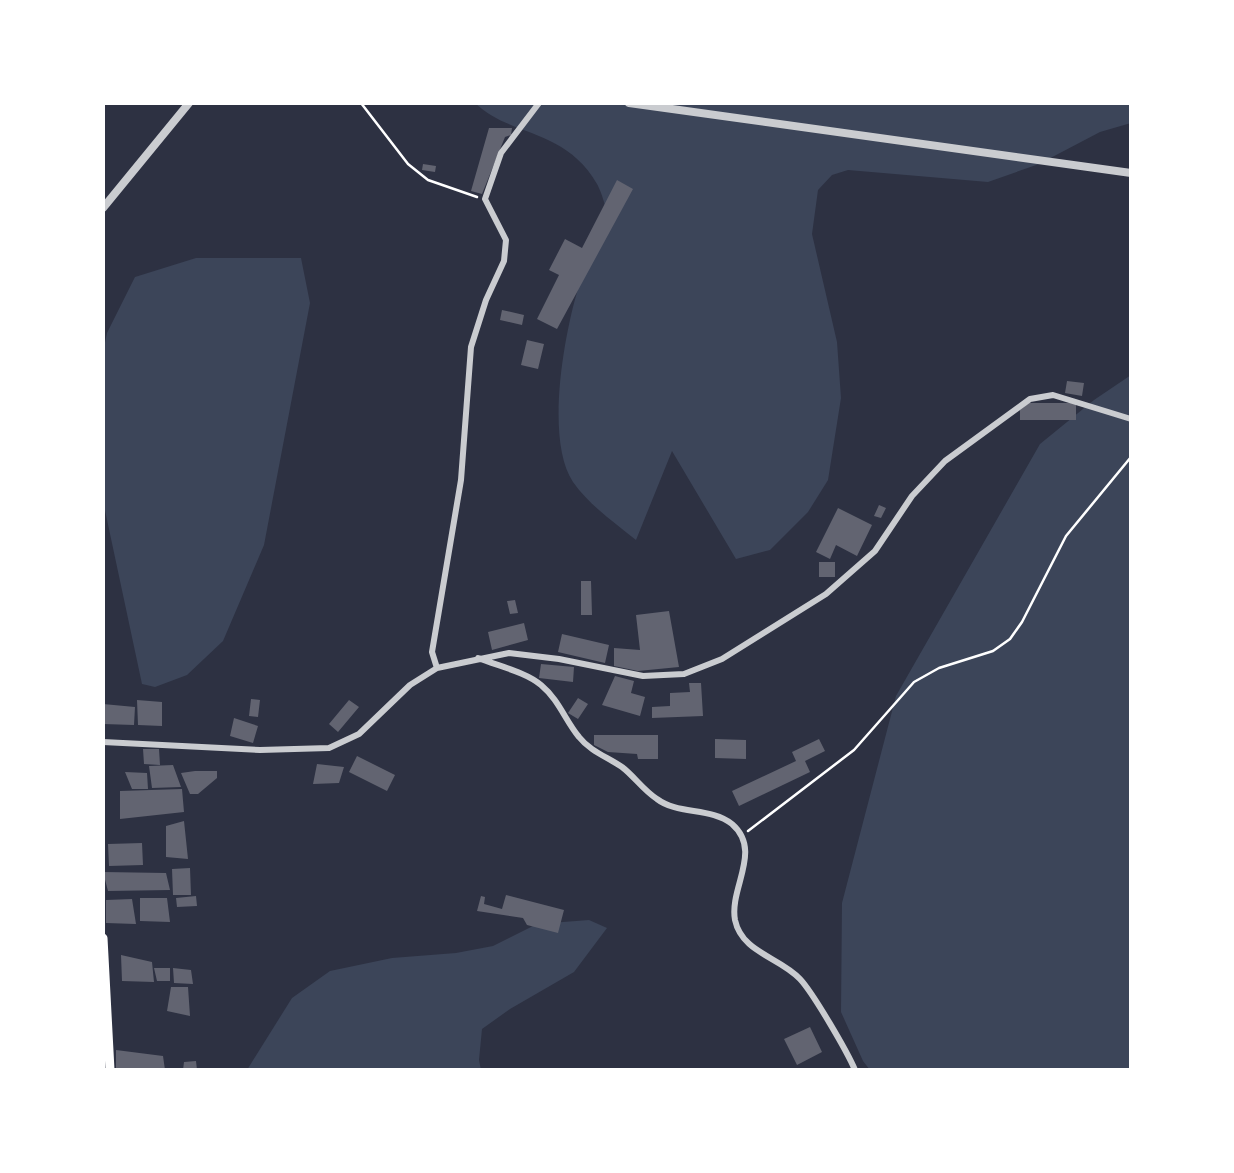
<svg xmlns="http://www.w3.org/2000/svg" width="1234" height="1173" font-family="'Work Sans',sans-serif">
  <style>
    .green { fill: #3c4559 }
    .building { fill: #626471 }
    .lines { fill: none; stroke-linecap: round; stroke-linejoin: round }
    .path { stroke: #fff; stroke-width: 2.5 }
    .minor { stroke: #caccd0; stroke-width: 6 }
    .tertiary { stroke: #caccd0; stroke-width: 8 }
    .secondary { stroke: #fff; stroke-width: 9 }
  </style>
  <rect width="100%" height="100%" fill="#2d3142"/>
  <path class="green" d="M475,103h656v20l-31,9 -61,32 -51,18 -140,-12 -16,5 -14,15 -6,44 25,108 4,56 -13,82 -20,32 -38,38 -34,9 -64,-108 -36,89c-21,-17 -47,-35 -63,-58 -28,-42 -9,-147 5,-193 7,-21 26,-49 29,-69 1,-9 -6,-29 -10,-36 -32,-56 -87,-47 -122,-81z
    M196,258h105l9,45 -46,242 -41,96 -36,34 -32,12 -13,-3 -39,-183v-149l4,-19 28,-56z
    M1131,375v695h-261l-7,-9 -22,-49 1,-109 54,-207 144,-252 54,-44z
    M589,920l18,8 -33,44 -64,37 -28,20 -3,31 2,10h-234l45,-72 38,-27 62,-13 64,-5 37,-7 44,-22z"/>
  <path class="building" d="M489,128h23l-1,7 -6,2 -23,57 -11,-3z
    M423,164l13,2 -1,6 -13,-2z
    M617,180l16,9 -76,140 -20,-10 22,-44 -10,-5 16,-31 17,9z
    M502,310l22,5 -2,10 -22,-5z
    M527,340l17,4 -6,25 -17,-4z
    M1067,381l17,2 -2,13 -17,-3z
    M1029,403h47v17h-56v-10z
    M879,505l7,3 -5,10 -7,-2z
    M838,508l34,17 -15,31 -21,-11 -6,14 -14,-7z
    M819,562h16v15h-16z
    M581,581h10l1,34h-11z
    M515,600l3,13 -8,1 -3,-13z
    M669,611l10,56 -41,4 -24,-5v-18l26,2 -4,-35z
    M524,623l4,17 -36,10 -4,-18z
    M562,634l47,11 -4,18 -47,-11z
    M541,664l33,3 -1,15 -34,-4z
    M615,676l19,5 -3,12 14,4 -5,19 -38,-11z
    M689,683h12l2,33 -51,2v-11l18,-1v-13l20,-1z
    M578,698l10,6 -10,15 -10,-6z
    M251,699l9,1 -2,17 -9,-1z
    M137,700l25,2v24l-24,-1z
    M349,700l10,7 -21,25 -9,-8z
    M103,704l32,3 -1,18 -31,-1z
    M234,718l24,8 -5,17 -23,-7z
    M594,735h64v24h-20l-1,-5 -29,-2 -14,-7z
    M715,739l31,1v19l-31,-1z
    M819,739l6,12 -20,10 5,11 -71,34 -7,-15 64,-30 -4,-9z
    M143,749h16l1,16 -16,-1z
    M357,756l38,19 -8,16 -38,-19z
    M317,764l27,3 -5,16 -26,1z
    M173,765l8,22 -29,1 -3,-22z
    M195,771h22v7l-19,16h-8l-9,-21z
    M125,772l22,1 1,16h-16z
    M182,789l2,23 -64,7v-28z
    M184,821l4,38 -22,-2v-31z
    M142,843l1,22 -34,1 -1,-22z
    M190,868l1,27h-18l-1,-26z
    M103,872l63,1 4,17 -62,1z
    M506,895l58,15 -6,23 -31,-8 -4,-7 -46,-7 4,-15 4,1 -1,7 18,5z
    M196,896l1,10 -20,1 -1,-9z
    M140,898h27l3,24 -30,-1z
    M132,899l4,25 -30,-1v-23z
    M121,955l31,7 2,20 -32,-1z
    M154,968h16v13h-13z
    M173,968l18,2 2,14 -19,-1z
    M171,987h17l2,29 -23,-5z
    M810,1027l12,25 -25,13 -13,-26z
    M116,1050l47,6 2,14h-49z
    M196,1061l1,9h-14l1,-8z"/>
  <g class="lines">
    <path class="path" d="M361,103l47,61 20,16 49,17
      M748,831l106,-81 60,-68 25,-14 54,-17 17,-12 12,-17 44,-86 65,-79"/>
    <path class="minor" d="M478,658c20,8 48,14 63,27 18,15 24,35 38,52 11,14 28,20 43,30 12,9 21,23 35,32 21,16 54,8 75,25 31,27 -3,64 3,96 7,33 45,37 65,59 13,14 47,72 55,91
      M437,668l-5,-16 29,-172 10,-133 15,-47 18,-39 2,-21 -21,-41 16,-46 38,-50
      M103,742l157,8 69,-2 30,-14 51,-49 27,-17 72,-15 50,6 84,17 41,-2 38,-15 104,-65 49,-43 37,-55 33,-35 85,-62 23,-4 78,24"/>
    <path class="tertiary" d="M629,103l502,70
      M103,208l86,-105"/>
    <path class="secondary" d="M103,938l7,132"/>
  </g>
  <rect width="1234" height="1173" fill="none" stroke="#ffffff" stroke-width="210"/>
</svg>
